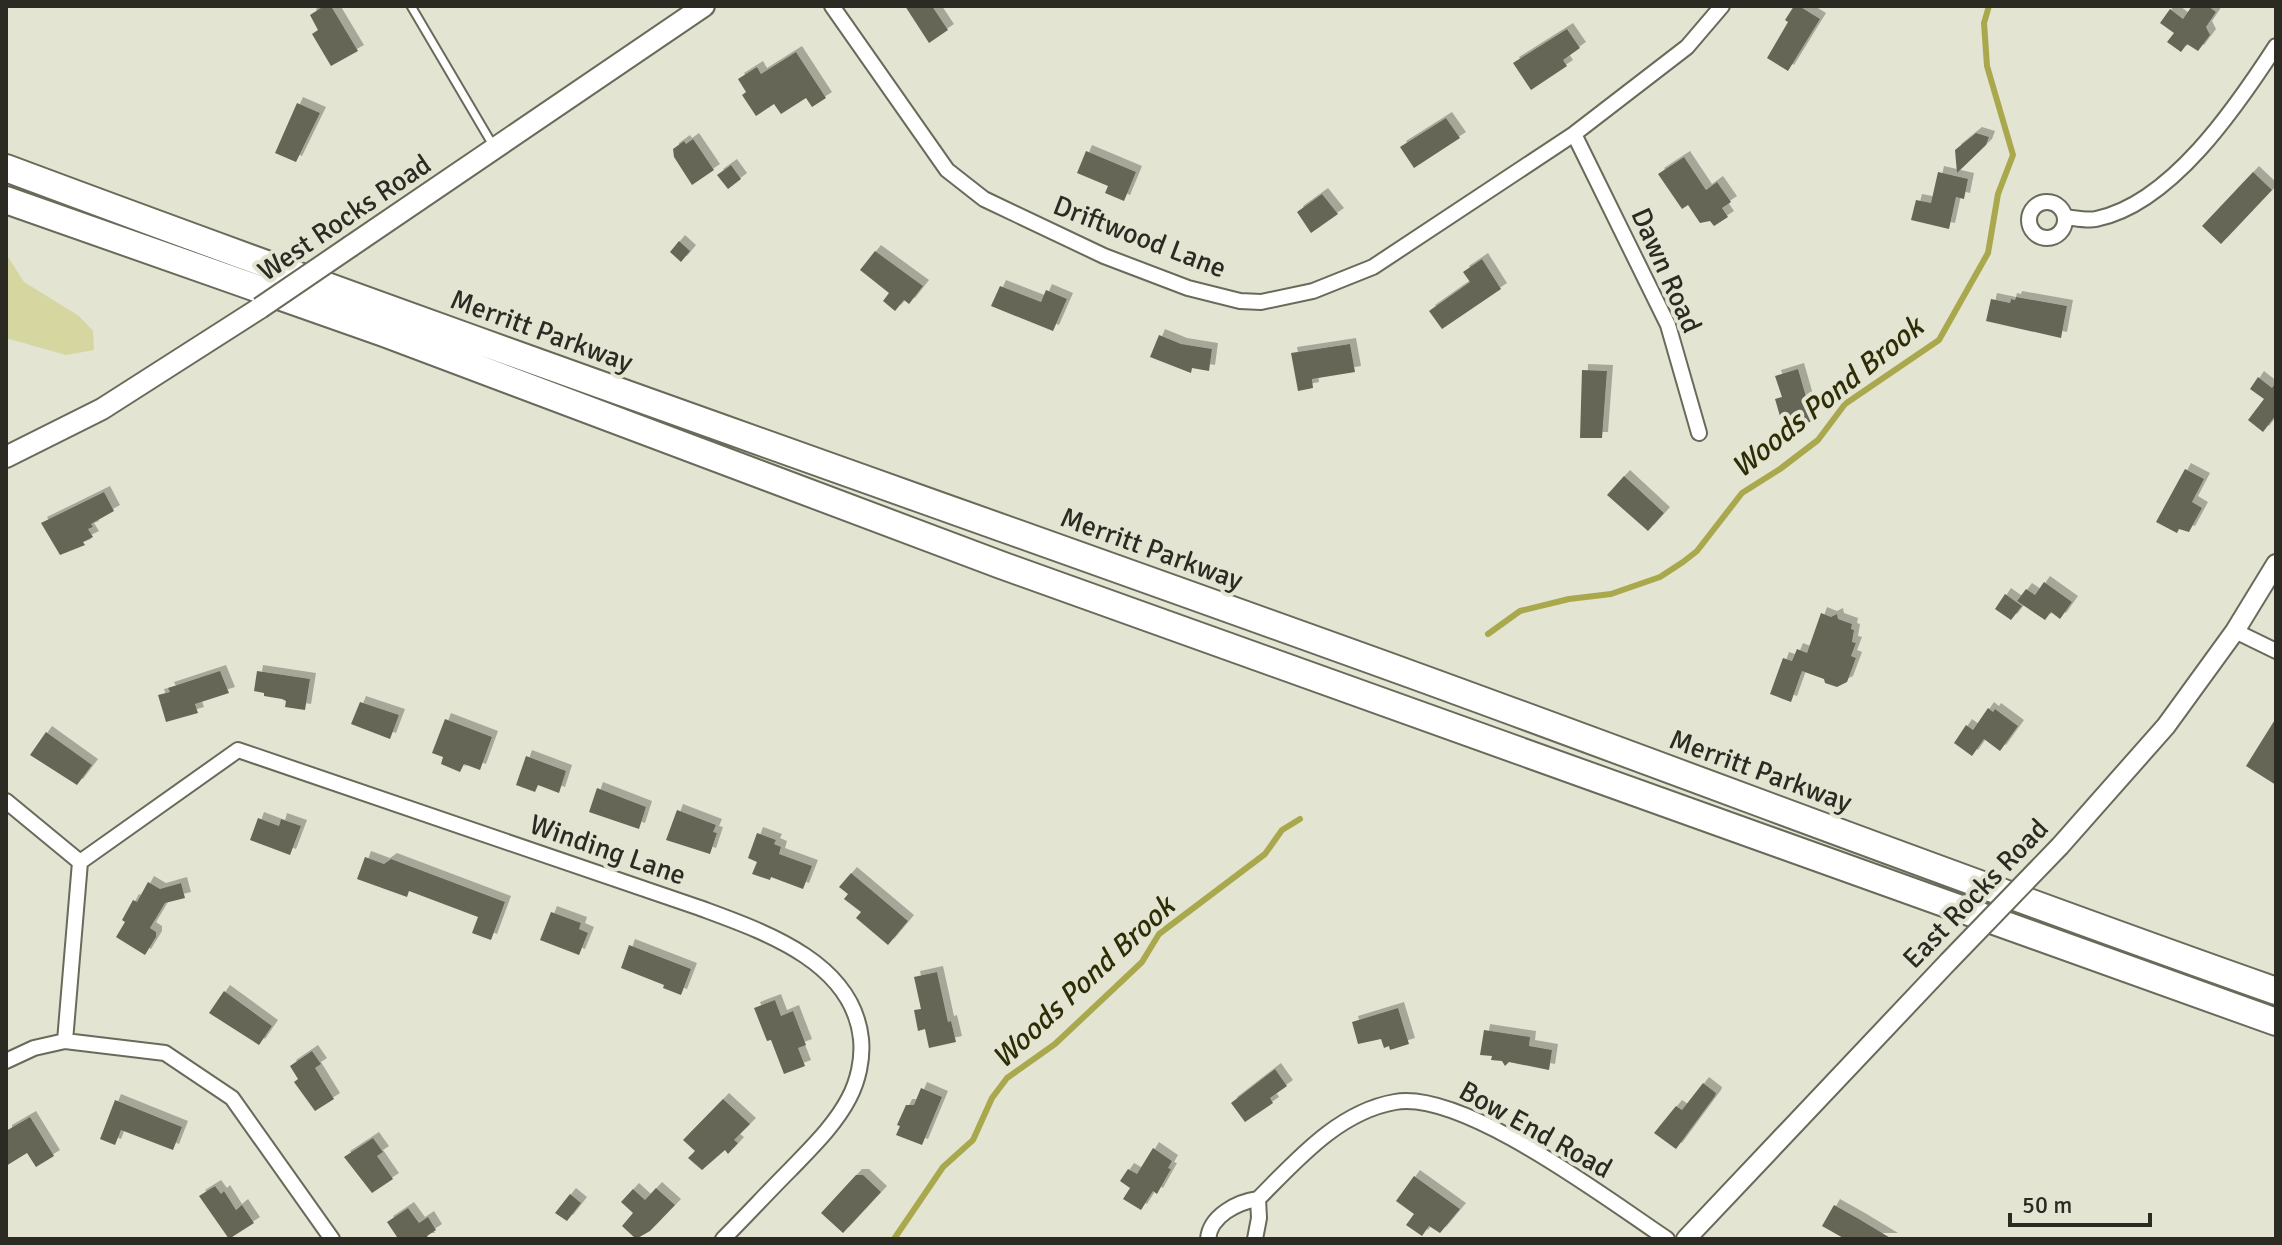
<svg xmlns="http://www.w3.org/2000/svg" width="2282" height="1245" font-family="Signika,sans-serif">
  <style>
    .green { fill: #d5d6a0 }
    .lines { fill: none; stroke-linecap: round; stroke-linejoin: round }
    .stream { stroke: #a9a84d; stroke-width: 6 }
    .building { fill: #666656; filter: url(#shadow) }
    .service-casing { stroke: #696a5a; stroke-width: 11 }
    .minor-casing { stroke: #696a5a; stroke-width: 18 }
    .tertiary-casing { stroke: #696a5a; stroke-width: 22 }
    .secondary-casing { stroke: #696a5a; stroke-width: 24 }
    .motorway-casing { stroke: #696a5a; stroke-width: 30 }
    .service { stroke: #fff; stroke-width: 7 }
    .minor { stroke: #fff; stroke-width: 14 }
    .tertiary { stroke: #fff; stroke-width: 18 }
    .secondary { stroke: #fff; stroke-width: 20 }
    .motorway { stroke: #fff; stroke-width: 26 }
    .tertiary-bridge-casing { stroke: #696a5a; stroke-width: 22; stroke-linecap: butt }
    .secondary-bridge-casing { stroke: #696a5a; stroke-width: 24; stroke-linecap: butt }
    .tertiary-bridge { stroke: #fff; stroke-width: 18 }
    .secondary-bridge { stroke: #fff; stroke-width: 20 }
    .labels { text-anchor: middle; stroke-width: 8; stroke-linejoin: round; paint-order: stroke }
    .street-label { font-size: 28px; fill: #2b2b24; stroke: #e3e4d1 }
    .water-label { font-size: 30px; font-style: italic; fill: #2e2d05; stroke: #e3e4d1 }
  </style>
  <defs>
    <filter id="shadow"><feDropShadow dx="6" dy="-6" stdDeviation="0" flood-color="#0004"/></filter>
  </defs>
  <rect width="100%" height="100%" fill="#e3e4d1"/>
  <path class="green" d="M6,254l18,28 55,34 14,15 1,19 -28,5 -60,-17z"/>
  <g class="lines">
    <path class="stream" d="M1488,634l32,-23 49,-12 42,-5 49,-17 23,-15 14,-11 45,-58 38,-24 38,-29 27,-36 94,-64 49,-87 10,-59 15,-39 -26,-89 -3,-43 5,-17
      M894,1239l49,-72 30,-27 19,-42 15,-20 48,-34 68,-64 19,-18 17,-28 106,-80 17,-24 18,-11"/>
  </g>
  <path class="building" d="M324,6h7l27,45 -27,15 -19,-32 6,-4 -8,-15z
    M905,6h27l16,24 -19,13z
    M1794,6h5l21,13 -32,52 -21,-13 21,-36 -3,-2z
    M2192,6h16l8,6 -10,15 4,8 -12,16 -11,-7 -6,8 -14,-10 7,-9 -14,-10 10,-14 13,10z
    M1567,29l13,19 -17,12 4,6 -36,24 -18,-27z
    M796,52l30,46 -14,9 -6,-9 -25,16 -7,-10 -18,12 -14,-21 4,-3 -8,-13 19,-12 4,7z
    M297,103l23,10 -24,49 -21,-9z
    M1446,118l14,20 -46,30 -14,-21z
    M1976,133l13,4 -3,8 -29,28 -2,-23z
    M693,139l21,31 -22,15 -18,-28 -1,-8 11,-8 2,3z
    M1086,151l50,21 -12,29 -19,-8 3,-7 -31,-13z
    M1684,157l22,33 11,-8 14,20 -9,6 6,9 -14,9 -4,-5 -10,2 -12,-18 -6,4 -24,-35z
    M731,165l10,14 -13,10 -11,-14z
    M1938,172l30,7 -4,20 -8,-2 -7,32 -38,-9 5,-20 15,3z
    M2253,172l19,18 -51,54 -19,-18z
    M1322,194l16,20 -27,19 -14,-21z
    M679,241l11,10 -9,11 -11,-10z
    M875,251l48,35 -14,18 -5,-4 -9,11 -12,-10 6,-8 -29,-23z
    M1482,259l19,30 -59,40 -13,-18 41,-29 -7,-10z
    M1000,286l41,16 5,-12 21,9 -14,32 -62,-25z
    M2016,297l51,9 -6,32 -75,-17 5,-22 19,4 1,-4 4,1z
    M1159,335l22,9 31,5 -3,22 -17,-3 -1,5 -41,-16z
    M1350,344l5,28 -43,7 1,9 -15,3 -7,-38z
    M1798,369l15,52 -29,9 -9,-31 7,-2 -7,-21z
    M1582,370l25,1 -5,67h-22z
    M2258,377l14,11 4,-6v33l-13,17 -15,-12 16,-21 -14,-10z
    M2185,469l19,10 -12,23 10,6 -13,24 -10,-3 -2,4 -21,-11z
    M1624,476l40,37 -16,18 -41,-36z
    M104,492l10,19 -23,13 2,3 -5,2 5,8 -10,5 2,3 -25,10 -19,-32z
    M2044,582l28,20 -12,17 -9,-7 -6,8 -28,-19 9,-12 9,6z
    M2005,594l17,12 -11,14 -16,-11z
    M1821,613l10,4 6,-3 1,5 14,5 -1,5 3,1 -2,12 4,1 -5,13 5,2 -9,24 -10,5 -12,-4 -1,-4 -22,-8 -11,31 -21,-8 13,-36 9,3 5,-12 10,4z
    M220,671l9,22 -34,11 3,9 -32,9 -8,-27 12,-3 -2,-4z
    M257,671l53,8 -5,31 -20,-3 1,-6 -4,-2 -18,-3v-3l-10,-2z
    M360,702l39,13 -9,24 -39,-15z
    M1988,708l5,4 2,-3 23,17 -18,25 -16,-12 -12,17 -18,-13 12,-18 7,5z
    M2276,718v67l-30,-19z
    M445,719l47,18 -12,33 -16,-6 -4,8 -19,-8 2,-7 -11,-4z
    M46,732l46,33 -15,20 -47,-30z
    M526,756l40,15 -7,22 -21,-8 -3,7 -19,-7z
    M597,788l49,19 -7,22 -50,-17z
    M677,810l39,15 -3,7 4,1 -7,21 -44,-14z
    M258,818l21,8 2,-7 20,7 -11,29 -40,-15z
    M757,833l19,7 -2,4 7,3 -2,7 33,12 -9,23 -32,-12 -1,3 -18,-6 5,-12 -9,-4z
    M365,857l19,7 7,-5 114,43 -14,38 -19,-7 6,-16 -69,-26 -2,6 -50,-18z
    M851,873l57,48 -20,24 -32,-27 5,-6 -17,-13 4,-5 -9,-7z
    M148,882l12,7 21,-6 4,15 -20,5 -15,25 6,4v5l-11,18 -29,-18 9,-15 -3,-2 11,-20 4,2z
    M551,912l30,11 -2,6 9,4 -9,22 -39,-15z
    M629,945l62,24 -10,26 -18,-7 1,-3 -43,-17z
    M937,972l11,50 3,-1 5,21 -27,6 -4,-19 -7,2 -4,-21 7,-1 -7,-32z
    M224,991l48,35 -13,19 -50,-32z
    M775,1000l6,16 12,-5 13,34 -8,3 7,18 -21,8 -13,-34 -4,1 -13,-33z
    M1398,1008l11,36 -19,6 -1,-4 -5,2 -3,-9 -23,5 -6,-22z
    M1484,1030l46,7 -1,9 23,4 -3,20 -40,-8 -4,4 -3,-5 -11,-1 1,-4 -12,-1z
    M312,1051l9,13 -6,4 19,31 -19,12 -21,-29 4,-3 -8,-13z
    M1275,1069l12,17 -17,12 3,5 -28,19 -14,-19z
    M1703,1083l13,10 -1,3 -39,53 -22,-16 22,-27 6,4z
    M921,1088l21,9 -20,48 -26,-10 4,-9 -3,-1 9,-20h8z
    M723,1099l27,25 -16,16 4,3 -10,11 -3,-4 -23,20 -14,-12 7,-7 -12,-11z
    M115,1100l67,27 -9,23 -52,-20 -6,15 -15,-6z
    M30,1117l24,39 -18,11 -9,-14 -21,13v-35z
    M373,1138l10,14 -6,4 16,23 -21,14 -28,-36z
    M1153,1148l19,13 -4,7 3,1 -14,25 -4,-3 -12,19 -18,-11 7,-11 -10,-7 8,-12 9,5z
    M856,1175h7l18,17 -38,41 -22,-20z
    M1414,1176l46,33 -20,24 -11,-7 -7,10 -16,-11 8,-11 -18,-13z
    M215,1186l6,8 3,-3 12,19 6,-5 12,18 -25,16 -30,-43z
    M656,1188l19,17 -25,26 -14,8 -14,-13 11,-13 -12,-11 12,-13 12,11z
    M570,1194l11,9 -14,18 -12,-8z
    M1834,1205l25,14 33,20h-47l-23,-13z
    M408,1208l11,15 9,-6 8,13 -9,6 2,3h-35l3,-2 -10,-15z"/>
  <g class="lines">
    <defs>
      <path id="service" d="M411,6l83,141"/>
      <path id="minor" d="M832,6l115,164 37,29 120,57 84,32 52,13 21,1 52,-11 60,-24 201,-133 113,-87 35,-41
        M1574,134l94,191 31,108
        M2029 220a18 18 0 1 1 36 0a18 18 0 1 1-36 0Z
        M2065,217c10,1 22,4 31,2 75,-15 141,-113 180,-173
        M2235,631l41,20
        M6,801l74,61
        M80,862l158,-112 462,158c62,23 153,53 161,131 2,20 -3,42 -12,59 -14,27 -37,49 -58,71 -23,23 -45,47 -68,70
        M80,862l-15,179 100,12 67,45 100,141
        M6,1061l28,-13 31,-7
        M1208,1239c2,-23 29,-37 50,-40 39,-39 80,-87 137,-97 69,-12 213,98 272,137
        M1255,1239l4,-21 -1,-19"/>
      <path id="tertiary" d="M2060,846l106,-120 69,-95 41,-67
        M1686,1239l262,-277"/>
      <path id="secondary" d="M351,246l353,-240
        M6,457l96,-48 158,-101"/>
      <path id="motorway" d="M6,168c466,174 936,337 1404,506 289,105 576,215 866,317
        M6,200l378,133 617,232 1275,457"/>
    </defs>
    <use href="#service" class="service-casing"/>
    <use href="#minor" class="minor-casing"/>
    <use href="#tertiary" class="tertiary-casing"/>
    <use href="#secondary" class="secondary-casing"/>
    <use href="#motorway" class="motorway-casing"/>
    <use href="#service" class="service"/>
    <use href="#minor" class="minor"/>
    <use href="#tertiary" class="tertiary"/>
    <use href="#secondary" class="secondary"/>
    <use href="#motorway" class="motorway"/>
    <defs>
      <path id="tertiary-bridge" d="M1948,962l112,-116"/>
      <path id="secondary-bridge" d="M260,308l91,-62"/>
    </defs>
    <use href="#tertiary-bridge" class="tertiary-bridge-casing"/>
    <use href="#secondary-bridge" class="secondary-bridge-casing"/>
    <use href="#tertiary-bridge" class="tertiary-bridge"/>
    <use href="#secondary-bridge" class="secondary-bridge"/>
  </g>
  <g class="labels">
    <g class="street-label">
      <text transform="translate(344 217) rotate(-34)" y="10">West Rocks Road</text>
      <text transform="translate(1140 236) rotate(21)" y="10">Driftwood Lane</text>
      <text transform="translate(1667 270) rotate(66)" y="10">Dawn Road</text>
      <text transform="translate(542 330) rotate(20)" y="10">Merritt Parkway</text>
      <text transform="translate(1152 548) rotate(20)" y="10">Merritt Parkway</text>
      <text transform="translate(1761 770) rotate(20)" y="10">Merritt Parkway</text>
      <text transform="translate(608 849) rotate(19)" y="10">Winding Lane</text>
      <text transform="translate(1975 893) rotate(-46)" y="10">East Rocks Road</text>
      <text transform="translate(1536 1129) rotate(29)" y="10">Bow End Road</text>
    </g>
    <g class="water-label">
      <text transform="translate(1827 397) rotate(-39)" y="10">Woods Pond Brook</text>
      <text transform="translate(1083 982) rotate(-43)" y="10">Woods Pond Brook</text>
    </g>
  </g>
  <rect width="2282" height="1245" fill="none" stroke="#2b2b24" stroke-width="16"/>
  <path d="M2010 1213v12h140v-12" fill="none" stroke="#2b2b24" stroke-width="4"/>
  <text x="2022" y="1213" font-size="24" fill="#2b2b24" stroke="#e3e4d1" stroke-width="6" paint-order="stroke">50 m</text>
</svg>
